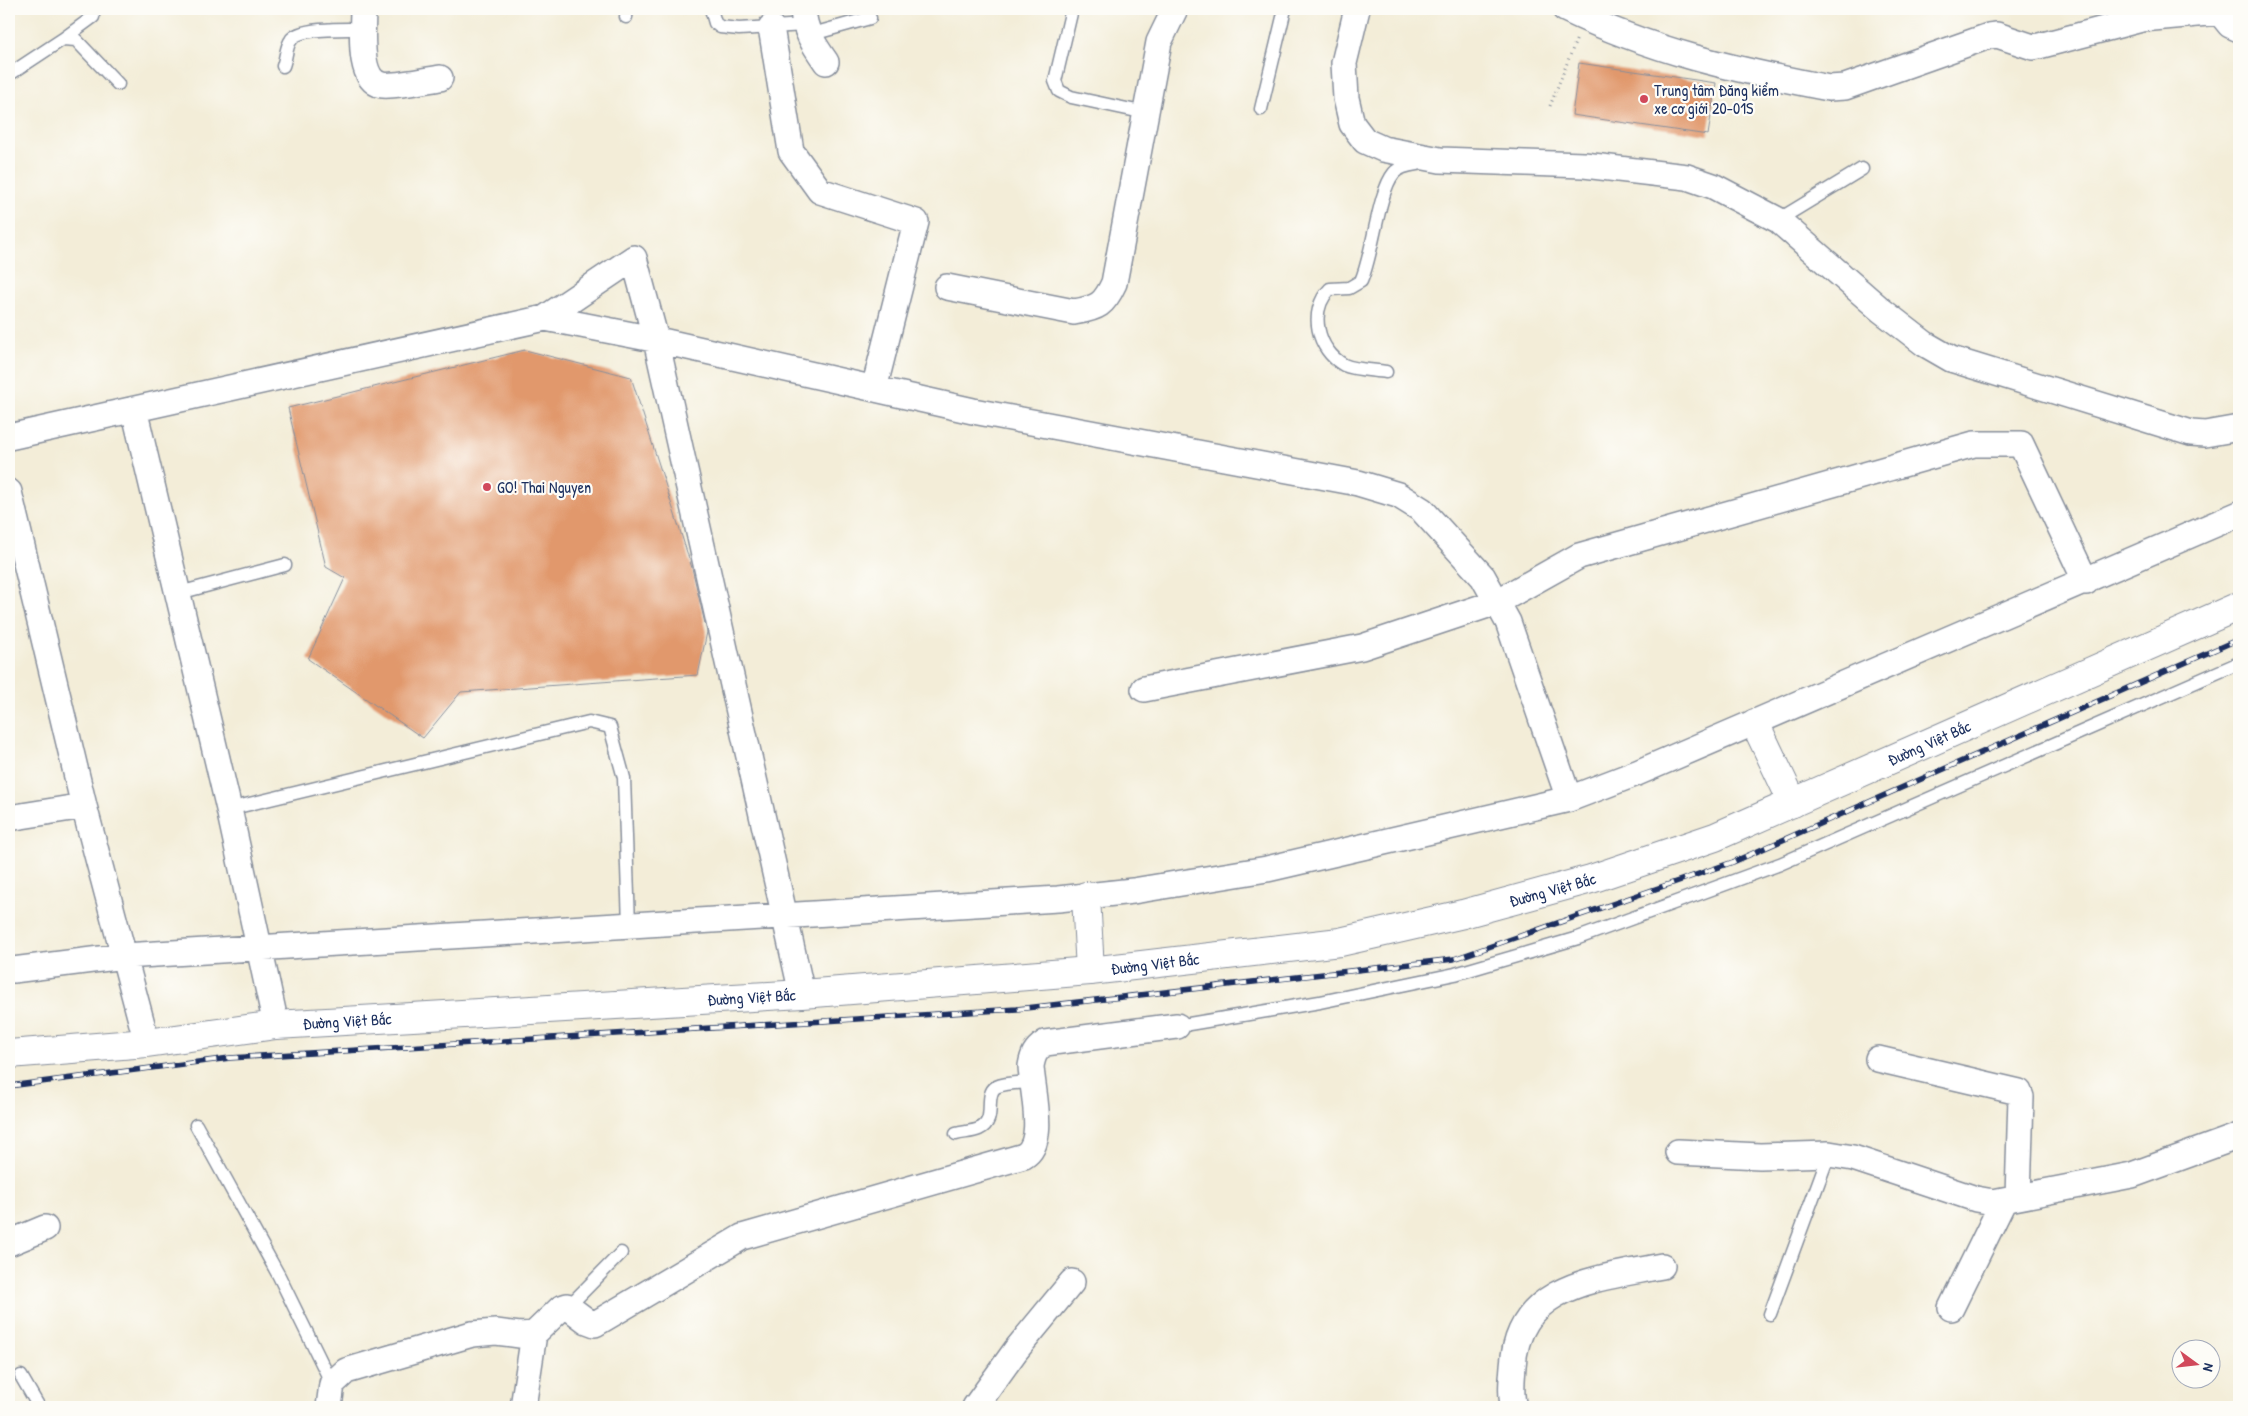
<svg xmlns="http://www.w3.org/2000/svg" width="2248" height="1416" font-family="'Patrick Hand',sans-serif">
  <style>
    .building { fill: #e1986c }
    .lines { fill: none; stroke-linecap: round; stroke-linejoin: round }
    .service-casing { stroke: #878e9b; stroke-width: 15 }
    .minor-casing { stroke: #878e9b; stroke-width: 28 }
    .secondary-casing { stroke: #878e9b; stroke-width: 30 }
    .path { stroke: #878e9b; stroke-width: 3; stroke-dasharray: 1 4; stroke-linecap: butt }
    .service { stroke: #fff; stroke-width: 12 }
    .minor { stroke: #fff; stroke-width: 25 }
    .secondary { stroke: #fff; stroke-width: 28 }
    .rail-casing { stroke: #1b2f5e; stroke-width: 5.5 }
    .rail { stroke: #fdfcf7; stroke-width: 4; stroke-dasharray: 11; stroke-linecap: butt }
    .poi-dot { fill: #d1495b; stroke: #fdfcf7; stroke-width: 2 }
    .labels { text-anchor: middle; stroke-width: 4.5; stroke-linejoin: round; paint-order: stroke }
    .poi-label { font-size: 16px; fill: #1b2f5e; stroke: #fdfcf7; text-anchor: start }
    .street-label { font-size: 16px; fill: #1b2f5e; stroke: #fdfcf7 }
  </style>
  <rect width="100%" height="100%" fill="#fdfcf7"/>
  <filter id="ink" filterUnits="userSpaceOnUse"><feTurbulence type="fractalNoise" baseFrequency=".02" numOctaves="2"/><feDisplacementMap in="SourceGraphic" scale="10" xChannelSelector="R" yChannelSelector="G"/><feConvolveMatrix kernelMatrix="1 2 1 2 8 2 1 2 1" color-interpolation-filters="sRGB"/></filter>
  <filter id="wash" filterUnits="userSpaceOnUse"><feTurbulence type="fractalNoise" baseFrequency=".0096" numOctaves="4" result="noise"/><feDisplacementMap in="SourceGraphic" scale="20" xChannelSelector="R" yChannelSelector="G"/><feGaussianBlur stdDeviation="1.12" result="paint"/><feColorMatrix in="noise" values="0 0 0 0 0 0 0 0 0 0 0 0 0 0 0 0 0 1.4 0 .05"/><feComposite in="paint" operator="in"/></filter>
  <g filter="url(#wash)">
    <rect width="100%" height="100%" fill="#f3edd8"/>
    <g id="blocks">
      <path class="building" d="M1579,63l137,20 -8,52 -136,-20z
        M525,350l106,27 61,191 15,64 -9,43 -237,17 -38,46 -115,-79 37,-81 -19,-11 -38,-159z"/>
    </g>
  </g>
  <g filter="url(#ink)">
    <use href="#blocks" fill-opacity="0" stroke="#878e9b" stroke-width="1"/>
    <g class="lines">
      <defs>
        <path id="service" d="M711,9l4,14 5,4 19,2 66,-4
          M1072,9l-17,72 4,10 12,6 75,16
          M626,17l1,-8
          M809,35l61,-17
          M63,39l30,-22
          M283,66c3,-7 3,-20 8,-26 7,-13 58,-11 72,-11
          M9,68l4,4 50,-33 13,1 42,44
          M1261,109l24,-100
          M1778,220l84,-51
          M1386,372c-13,-2 -31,-2 -42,-7 -27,-15 -36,-54 -14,-76l19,-1 12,-7c12,-26 17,-89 33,-108 7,-8 20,-8 29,-10
          M179,593l106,-28
          M229,809l360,-87 21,5 14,51 5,147
          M1177,1026l143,-24 135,-28 123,-36 202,-74 459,-201
          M196,1125l83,151 53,108
          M956,1134c7,-2 16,-2 23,-5 19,-8 4,-34 17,-42 10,-5 25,-4 36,-5
          M569,1306l52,-53
          M1770,1314l59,-160
          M21,1376l18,31"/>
        <path id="minor" d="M363,9c0,20 -6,71 19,76 11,2 45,-5 58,-7
          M803,9c1,21 11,36 23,53
          M1357,9l-13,54 2,35 6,26 13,17 18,8 57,11 144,5 103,12 26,9 65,34 103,90 44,34 26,15 240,74 14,1 34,-6
          M1565,9c86,42 171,61 264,79l16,-1 144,-51 8,-1 36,12 6,-1 103,-27 77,-7
          M2217,9l13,16 9,4
          M771,27l20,124 29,40 96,31 -42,167
          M947,287l127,25c24,-4 30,-7 40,-29l45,-241 16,-33
          M545,318l89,-60 22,82 146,654
          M134,409l95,400 47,216
          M9,437l536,-119 108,21 320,72 385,72 40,12 24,15 61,67 25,45 61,177
          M9,492l75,314 63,237
          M1144,689l218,-42 135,-45 82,-46 395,-112h47l65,138
          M9,818l75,-12
          M13,970l111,-14 934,-57 75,-8 134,-22 302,-70 68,-26 602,-259
          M1878,1059l141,33 2,5 -3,100
          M1678,1152l82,4 69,-2 24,4 123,41 17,3 139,-27 107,-39
          M9,1243l36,-15
          M1951,1308l53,-108
          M329,1407l3,-23 14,-13 126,-37 24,-2 24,3 14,-1 27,-26 6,-2 20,15 8,3 147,-87 282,-81c23,-13 8,-66 7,-90 2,-11 4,-16 14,-23l132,-17
          M523,1407l11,-73
          M975,1407l41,-57 56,-68
          M1514,1407c-4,-13 -2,-27 -1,-41 5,-83 86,-87 149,-100"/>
        <g id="secondary">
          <path d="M1755,723l38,80"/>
          <path d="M1086,896l4,75"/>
          <path id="s1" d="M9,1054l138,-11 129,-18 526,-31 288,-23 250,-29 123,-28 128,-35 124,-42 524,-231"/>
        </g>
      </defs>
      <use href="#service" class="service-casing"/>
      <use href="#minor" class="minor-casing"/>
      <use href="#secondary" class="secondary-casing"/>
      <path class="path" d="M1550,106l27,-68"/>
      <use href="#service" class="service"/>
      <use href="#minor" class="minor"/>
      <use href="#secondary" class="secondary"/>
      <defs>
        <path id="rail" d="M9,1086l221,-28 787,-49 437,-50 279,-97 506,-223"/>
      </defs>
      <use href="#rail" class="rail-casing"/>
      <use href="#rail" class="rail"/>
    </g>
  </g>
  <g class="poi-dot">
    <circle cx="1644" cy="99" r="5"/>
    <circle cx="487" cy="487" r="5"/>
  </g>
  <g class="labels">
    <g class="poi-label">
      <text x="1654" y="96">Trung tâm Đăng kiểm<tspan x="1654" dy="18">xe cơ giới 20-01S</tspan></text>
      <text x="497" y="493">GO! Thai Nguyen</text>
    </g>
    <g class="street-label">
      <text dy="6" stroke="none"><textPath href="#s1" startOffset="1960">Đường Việt Bắc</textPath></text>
      <text dy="6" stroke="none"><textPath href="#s1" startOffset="1555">Đường Việt Bắc</textPath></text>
      <text dy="6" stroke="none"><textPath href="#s1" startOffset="1150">Đường Việt Bắc</textPath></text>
      <text dy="6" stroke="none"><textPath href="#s1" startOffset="745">Đường Việt Bắc</textPath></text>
      <text dy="6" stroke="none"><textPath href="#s1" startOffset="340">Đường Việt Bắc</textPath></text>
    </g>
  </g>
  <rect width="2248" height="1416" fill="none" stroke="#fdfcf7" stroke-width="30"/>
  <g transform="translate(2196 1364) rotate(105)"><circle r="24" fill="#fdfcf7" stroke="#a3aaba"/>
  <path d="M0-4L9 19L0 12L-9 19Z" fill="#d1495b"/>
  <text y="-8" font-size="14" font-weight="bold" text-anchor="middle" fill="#1b2f5e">N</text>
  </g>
</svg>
